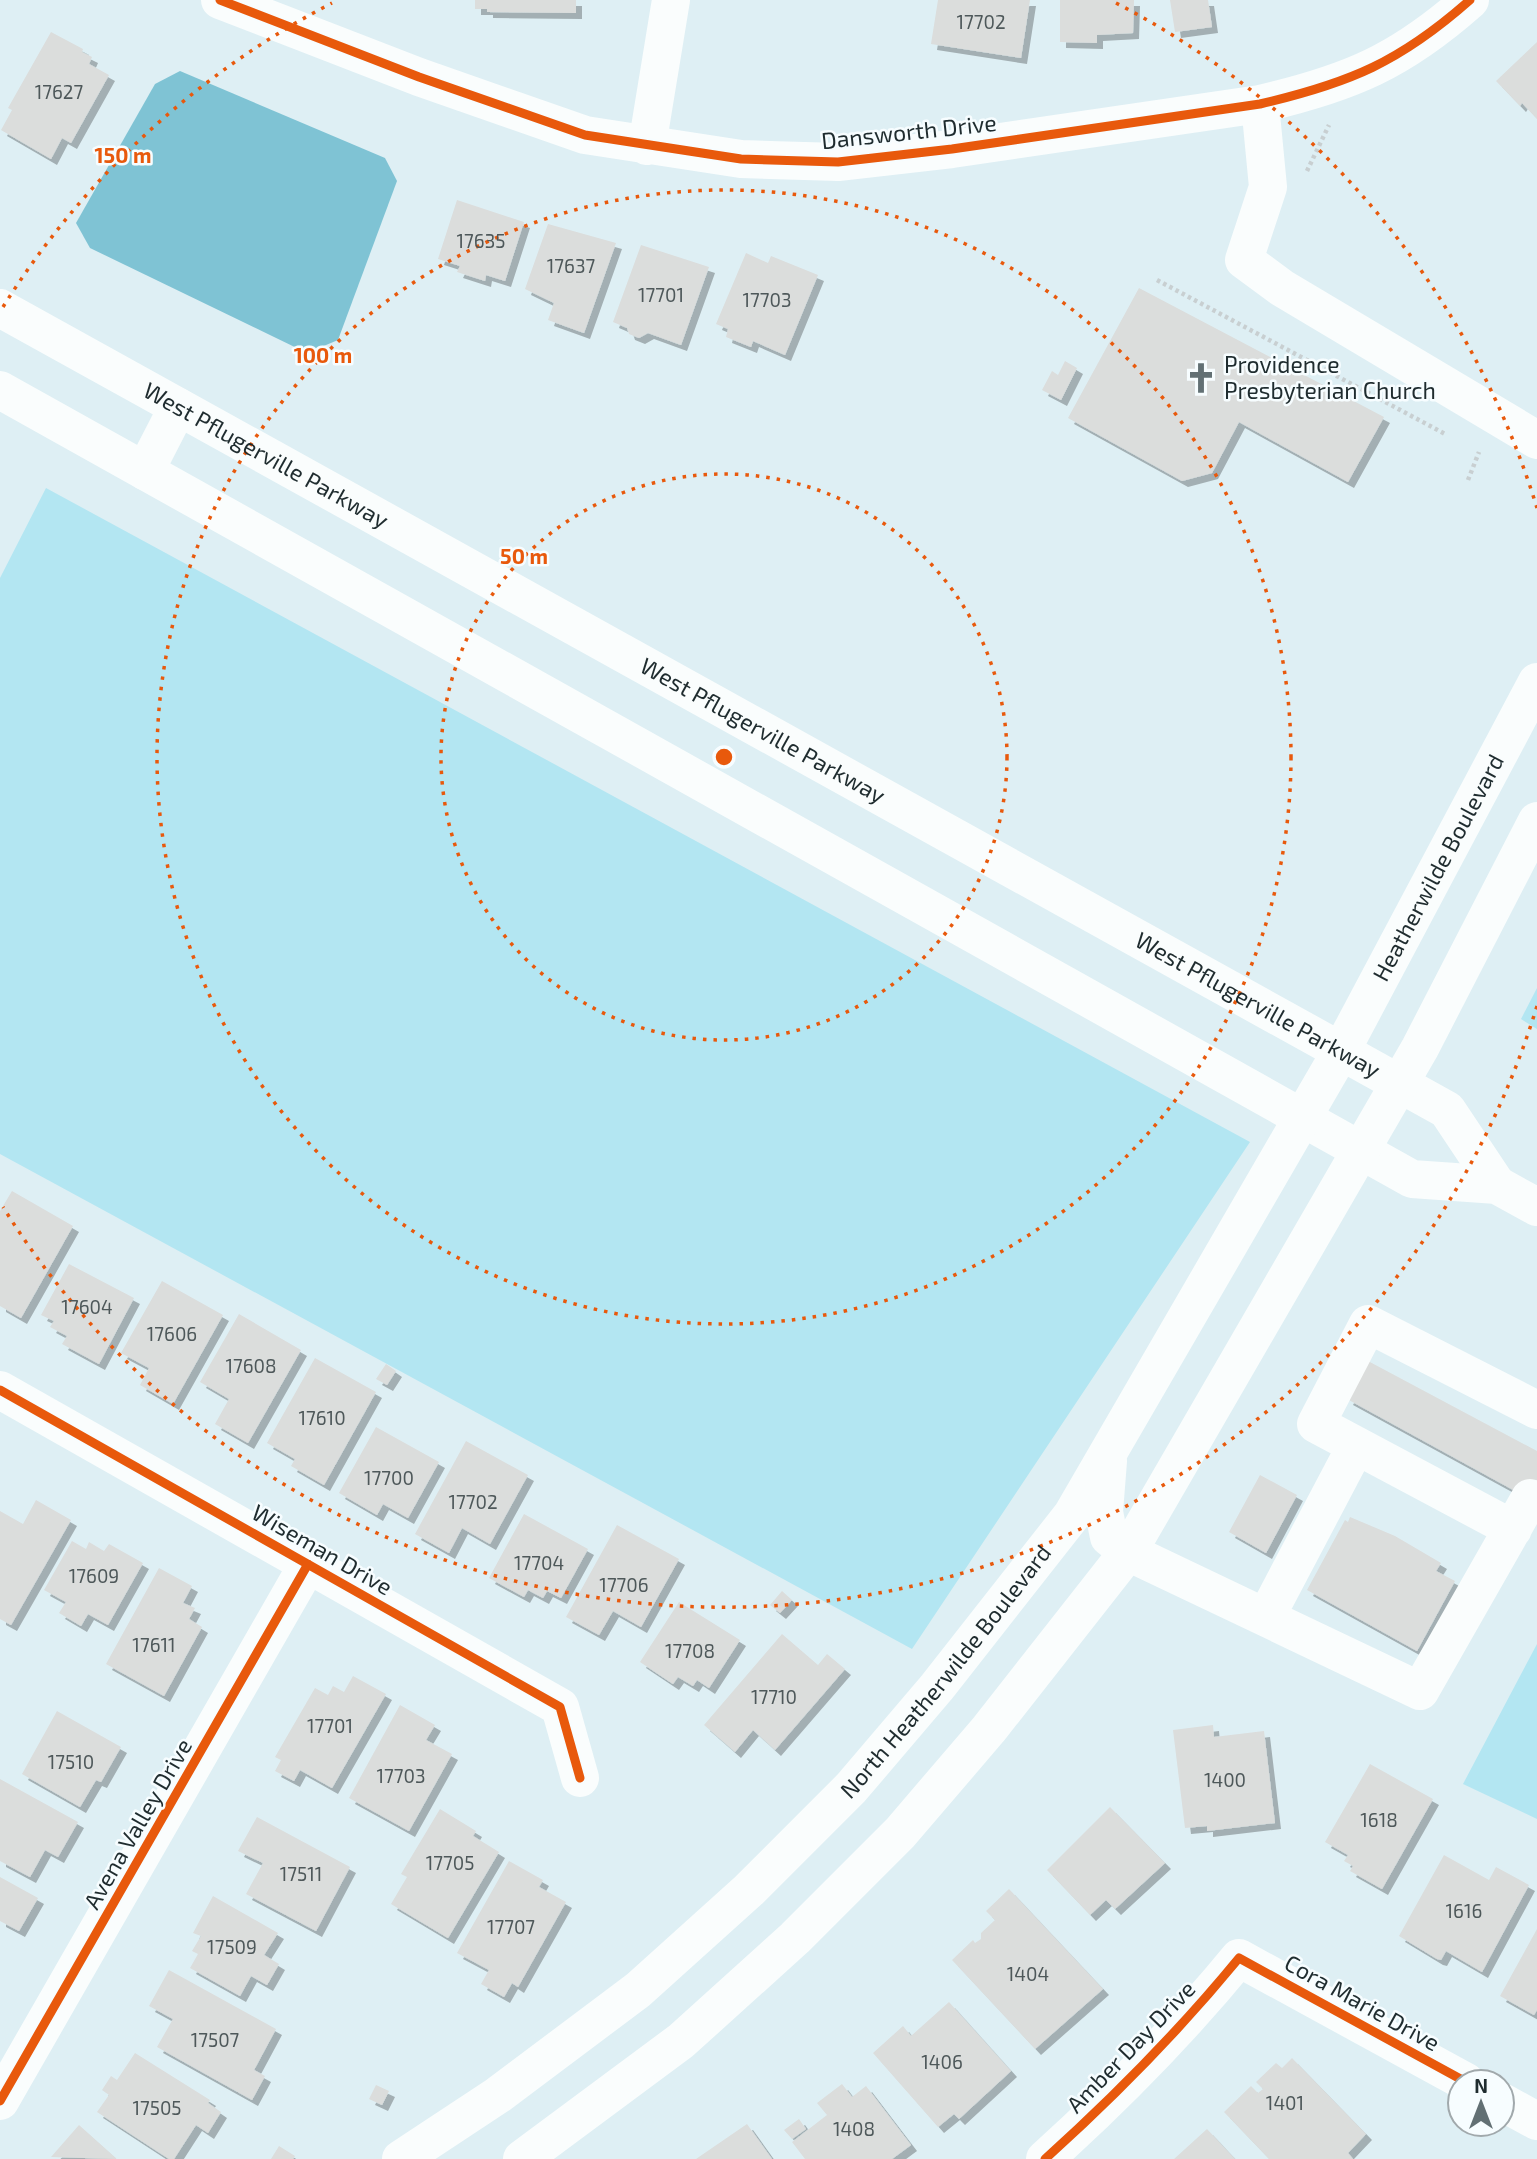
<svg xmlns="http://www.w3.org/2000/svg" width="1537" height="2159" font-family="'Exo 2',sans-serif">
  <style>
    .green { fill: #b3e6f2 }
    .water { fill: #7fc3d4 }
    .building { fill: #dbdddc; filter: url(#shadow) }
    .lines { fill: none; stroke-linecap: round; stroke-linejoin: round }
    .path { stroke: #c8cfd1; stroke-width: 4.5; stroke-dasharray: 3.5 3.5; stroke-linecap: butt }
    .minor { stroke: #fafdfd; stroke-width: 38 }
    .major { stroke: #fafdfd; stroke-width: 38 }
    .cycleway-casing { stroke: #f7fdff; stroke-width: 13 }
    .cycleway { stroke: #e8590c; stroke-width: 9 }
    .ring { fill: none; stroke: #e8590c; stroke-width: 3.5; stroke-dasharray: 3.5 7 }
    .labels { text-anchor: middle; stroke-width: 5; stroke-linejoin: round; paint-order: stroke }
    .number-label { font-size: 19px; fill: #4e585a }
    .street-label { font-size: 23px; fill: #1f2c2f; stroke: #f7fdff }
    .poi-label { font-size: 23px; fill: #1f2c2f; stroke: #f7fdff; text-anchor: start }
    .centre { fill: #e8590c; stroke: #f7fdff; stroke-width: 3.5 }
    .ring-label { font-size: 21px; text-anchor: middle; font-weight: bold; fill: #e8590c; stroke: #f7fdff; stroke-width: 5; stroke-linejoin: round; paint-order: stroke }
  </style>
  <defs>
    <filter id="shadow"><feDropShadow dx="6" dy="6" stdDeviation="0" flood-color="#0004"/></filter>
  </defs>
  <rect width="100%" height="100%" fill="#deeff4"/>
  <path class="green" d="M46,488l1204,654 -338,507 -912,-495v-576z
    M1537,988v41l-16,-10z
    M1537,1644v175l-74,-35z"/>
  <path class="water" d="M180,71l205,87 12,23 -59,159 -31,13 -217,-105 -14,-25 79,-139z"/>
  <path class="building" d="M475,0h101v13l-89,-1v-3h-12z
    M938,0h92l-9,58 -90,-14z
    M1060,0h74l-1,33 -36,2v8l-37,-1z
    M1170,0h38l4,27 -37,5z
    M51,32l32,17 -1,3 10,5 -3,7 20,11 -38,68 -9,-5 -11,21 -50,-29 11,-20 -4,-2z
    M1537,42v77l-15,-16 -2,3 -24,-25z
    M457,200l67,22 -19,59 -19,-6 -1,6 -28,-9 3,-6 -22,-7z
    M548,224l68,19 -32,90 -36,-13 6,-17 -29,-14z
    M641,245l68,22 -28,78 -33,-12 -9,5 -10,-4 -2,-6 -14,-6z
    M746,253l22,10 3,-7 47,19 -33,80 -32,-14 -2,6 -25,-10 2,-8 -12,-5z
    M1139,288l245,129 -36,65 -109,-60 -27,51 -30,8 -114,-63z
    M1065,361l12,7 -16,32 -19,-10 10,-19 6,4z
    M12,1191l61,35 -52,92 -21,-12v-95z
    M69,1264l65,34 -35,66 -37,-20 5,-8 -17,-9 4,-6 -13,-6z
    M162,1281l61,34 -50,89 -33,-19 9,-17 -28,-15z
    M239,1314l62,36 -53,93 -33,-19 14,-25 -29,-17z
    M315,1358l61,34 -52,93 -33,-19 4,-7 -28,-16z
    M1368,1361l169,90v52l-190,-104z
    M386,1364l10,7 -9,14 -11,-6z
    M376,1427l63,35 -31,56 -25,-14 -6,11 -38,-22z
    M466,1441l62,34 -38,69 -28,-16 -13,25 -34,-19z
    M1260,1475l37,20 -31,58 -37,-21z
    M36,1500l35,20 -60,105 -11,-6v-108l23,13z
    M524,1514l64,35 -27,49 -14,-7 -4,7 -15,-8 -4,7 -35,-19z
    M1350,1517l45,19 46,27 -5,8 19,10 -38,70 -110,-61 38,-70 3,2z
    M617,1525l62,34 -38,68 -28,-16 -14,24 -33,-18z
    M72,1541l14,8 3,-7 15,9 5,-7 34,19 -35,62 -20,-11 -7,12 -22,-13 7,-11 -22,-12z
    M159,1568l33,18 -9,17 12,5 -6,11 13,8 -38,69 -58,-32z
    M782,1591l10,9 -12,13 -10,-8z
    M679,1602l61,38 -31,48 -12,-8 -4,6 -15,-9 -5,7 -33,-22z
    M782,1634l36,31 9,-11 18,15 -70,81 -22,-20 -18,22 -31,-27z
    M353,1676l33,18 -54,94 -32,-18 -6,11 -19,-10 6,-11 -6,-3 40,-69 13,7 5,-9 11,6z
    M400,1705l35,20 -9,15 26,14 -43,77 -60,-33z
    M57,1711l64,36 -20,35 -5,-2 -16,27 -58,-33z
    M1213,1725l1,12 50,-6 11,92 -68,8v-5l-22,2 -12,-98z
    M1370,1764l63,35 -51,90 -32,-18 3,-5 -9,-5 4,-6 -23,-13z
    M0,1779l78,43 -20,35 -13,-7 -15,27 -30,-16z
    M1110,1807l55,56 -50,46 -9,-9 -16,15 -43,-45z
    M440,1809l36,22 -3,5 26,16 -51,86 -57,-34 16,-27 -6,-3z
    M257,1817l93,50 -34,64 -70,-37 17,-31 -25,-12z
    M1444,1855l45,25 7,-13 33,18 -47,87 -36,-21 -5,9 -4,-1 -38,-23z
    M509,1861l34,19 -4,7 27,15 -48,85 -6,-4 -8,14 -23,-13 8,-14 -32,-17z
    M0,1877l38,21 -19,33 -19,-10z
    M1009,1889l94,100 -68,60 -83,-89 21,-20 2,3 6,-4v-6l14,-13 -9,-9z
    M213,1896l65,37 -14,22 15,9 -12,21 -16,-9 -11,20 -50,-28 8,-14 -6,-3 9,-15 -8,-3z
    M1537,1929v81l-3,5 -34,-19z
    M169,1970l107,59 -22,41 11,6 -13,24 -95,-53 16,-28 -24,-13z
    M949,2002l62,69 -52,48 -5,-5 -16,13 -65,-74 30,-27 8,10z
    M135,2053l75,47 -2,3 13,9 -13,21 -12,-8 -22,34h-5l-72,-47 12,-17 -7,-5 9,-14 6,4z
    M1292,2058l74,76 -18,19 5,6h-84l-45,-47 27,-26 7,7 5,-4 -7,-7 20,-19 6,5z
    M842,2084l10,13 14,-11 45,59 -19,14h-87l-13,-17 35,-27 -10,-12z
    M376,2085l13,6 -7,14 -13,-6z
    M799,2119l7,10 -14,10 -8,-9z
    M747,2124l25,35h-76z
    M79,2125l38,34 -66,-2z
    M1207,2129l28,30h-61z
    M279,2146l16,10 -2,3h-22z"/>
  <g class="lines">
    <path class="path" d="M1307,171l22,-46
      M1157,280l290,155
      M1468,480l11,-28"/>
    <path class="minor" d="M220,0l199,77 166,58 156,24 97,3 114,-13 308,-45c90,-21 140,-42 210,-104
      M1260,104l8,83 -24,73 38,28 255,152
      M647,146l24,-146
      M0,1390l560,317 20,71
      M1513,1529l-197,-105 52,-100 169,86
      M1128,1552l292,139 110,-193
      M1266,1617l90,-171
      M0,2101l308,-537
      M1502,2102l35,19
      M1045,2159c70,-63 134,-128 194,-201l227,124"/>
    <g class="major">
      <path id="s1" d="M0,308l1447,802 50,75"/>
      <path d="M0,390l1412,789 85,6 40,22"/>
      <path d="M145,471l33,-64"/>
      <path d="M1108,1461l-4,51 5,25 19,15"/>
      <path id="s2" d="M401,2159l97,-64 140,-105 111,-100 102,-102 86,-101 135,-172 268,-462 197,-371"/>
      <path d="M522,2159l159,-118 114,-103 105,-105 89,-104 139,-177 292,-504 117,-227"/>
    </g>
    <defs>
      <path id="cycleway" d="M220,0l199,77 166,58 156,24 97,3 114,-13 308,-45c90,-21 140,-42 210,-104
        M0,1390l560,317 20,71
        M0,2101l308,-537
        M1045,2159c70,-63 134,-128 194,-201l227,124"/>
    </defs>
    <use href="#cycleway" class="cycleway-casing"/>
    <use href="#cycleway" class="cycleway"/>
  </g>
  <g class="ring">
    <circle cx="724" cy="757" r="283"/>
    <circle cx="724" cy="757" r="567"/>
    <path d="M1537 1006A850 850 0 0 1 3 1207M3 307A850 850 0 0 1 332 3M1116 3A850 850 0 0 1 1537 508"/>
  </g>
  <defs>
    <symbol id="church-bare" viewBox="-9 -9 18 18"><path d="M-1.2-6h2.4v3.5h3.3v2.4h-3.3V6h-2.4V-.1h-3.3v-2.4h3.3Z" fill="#627074" stroke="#f7fdff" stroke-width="2.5" paint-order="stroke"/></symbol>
  </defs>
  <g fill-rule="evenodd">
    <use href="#church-bare" x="1179" y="356" width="44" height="44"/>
  </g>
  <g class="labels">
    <g class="number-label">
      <text x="981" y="29">17702</text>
      <text x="59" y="99">17627</text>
      <text x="481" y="248">17635</text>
      <text x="571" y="273">17637</text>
      <text x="661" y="302">17701</text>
      <text x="767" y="307">17703</text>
      <text x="87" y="1314">17604</text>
      <text x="172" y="1341">17606</text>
      <text x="251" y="1373">17608</text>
      <text x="322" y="1425">17610</text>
      <text x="389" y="1485">17700</text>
      <text x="473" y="1509">17702</text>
      <text x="539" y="1570">17704</text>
      <text x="94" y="1583">17609</text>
      <text x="624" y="1592">17706</text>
      <text x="154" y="1652">17611</text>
      <text x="690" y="1658">17708</text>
      <text x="774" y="1704">17710</text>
      <text x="330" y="1733">17701</text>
      <text x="71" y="1769">17510</text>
      <text x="401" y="1783">17703</text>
      <text x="1225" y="1787">1400</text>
      <text x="1379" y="1827">1618</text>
      <text x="450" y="1870">17705</text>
      <text x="301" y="1881">17511</text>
      <text x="1464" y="1918">1616</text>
      <text x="511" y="1934">17707</text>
      <text x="232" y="1954">17509</text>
      <text x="1028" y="1981">1404</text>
      <text x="215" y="2047">17507</text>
      <text x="942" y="2069">1406</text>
      <text x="1285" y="2110">1401</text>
      <text x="157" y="2115">17505</text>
      <text x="854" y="2136">1408</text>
    </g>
    <g class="street-label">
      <text transform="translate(909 132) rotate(-6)" y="8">Dansworth Drive</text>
      <text dy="8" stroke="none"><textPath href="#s1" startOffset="304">West Pflugerville Parkway</textPath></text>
      <text dy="8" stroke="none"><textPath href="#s1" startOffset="872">West Pflugerville Parkway</textPath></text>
      <text dy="8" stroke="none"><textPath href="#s2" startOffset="1680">Heatherwilde Boulevard</textPath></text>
      <text dy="8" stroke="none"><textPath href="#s1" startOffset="1438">West Pflugerville Parkway</textPath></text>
      <text transform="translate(322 1550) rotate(30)" y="8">Wiseman Drive</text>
      <text dy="8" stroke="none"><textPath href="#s2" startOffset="735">North Heatherwilde Boulevard</textPath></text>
      <text transform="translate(138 1824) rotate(-60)" y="8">Avena Valley Drive</text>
      <text transform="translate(1362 2003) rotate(29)" y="8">Cora Marie Drive</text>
      <text transform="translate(1131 2047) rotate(-46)" y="8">Amber Day Drive</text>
    </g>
    <g class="poi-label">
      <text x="1224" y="373">Providence<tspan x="1224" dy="26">Presbyterian Church</tspan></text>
    </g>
  </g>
  <circle cx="724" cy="757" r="10" class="centre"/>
  <g class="ring-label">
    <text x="123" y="163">150 m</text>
    <text x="323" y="363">100 m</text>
    <text x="524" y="564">50 m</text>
  </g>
  <g transform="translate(1481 2103)"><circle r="33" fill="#f7fdff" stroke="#a1a9ac" stroke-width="2"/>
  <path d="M0-5L12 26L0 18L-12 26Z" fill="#627074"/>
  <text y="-10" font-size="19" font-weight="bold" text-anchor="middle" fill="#1f2c2f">N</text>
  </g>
</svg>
